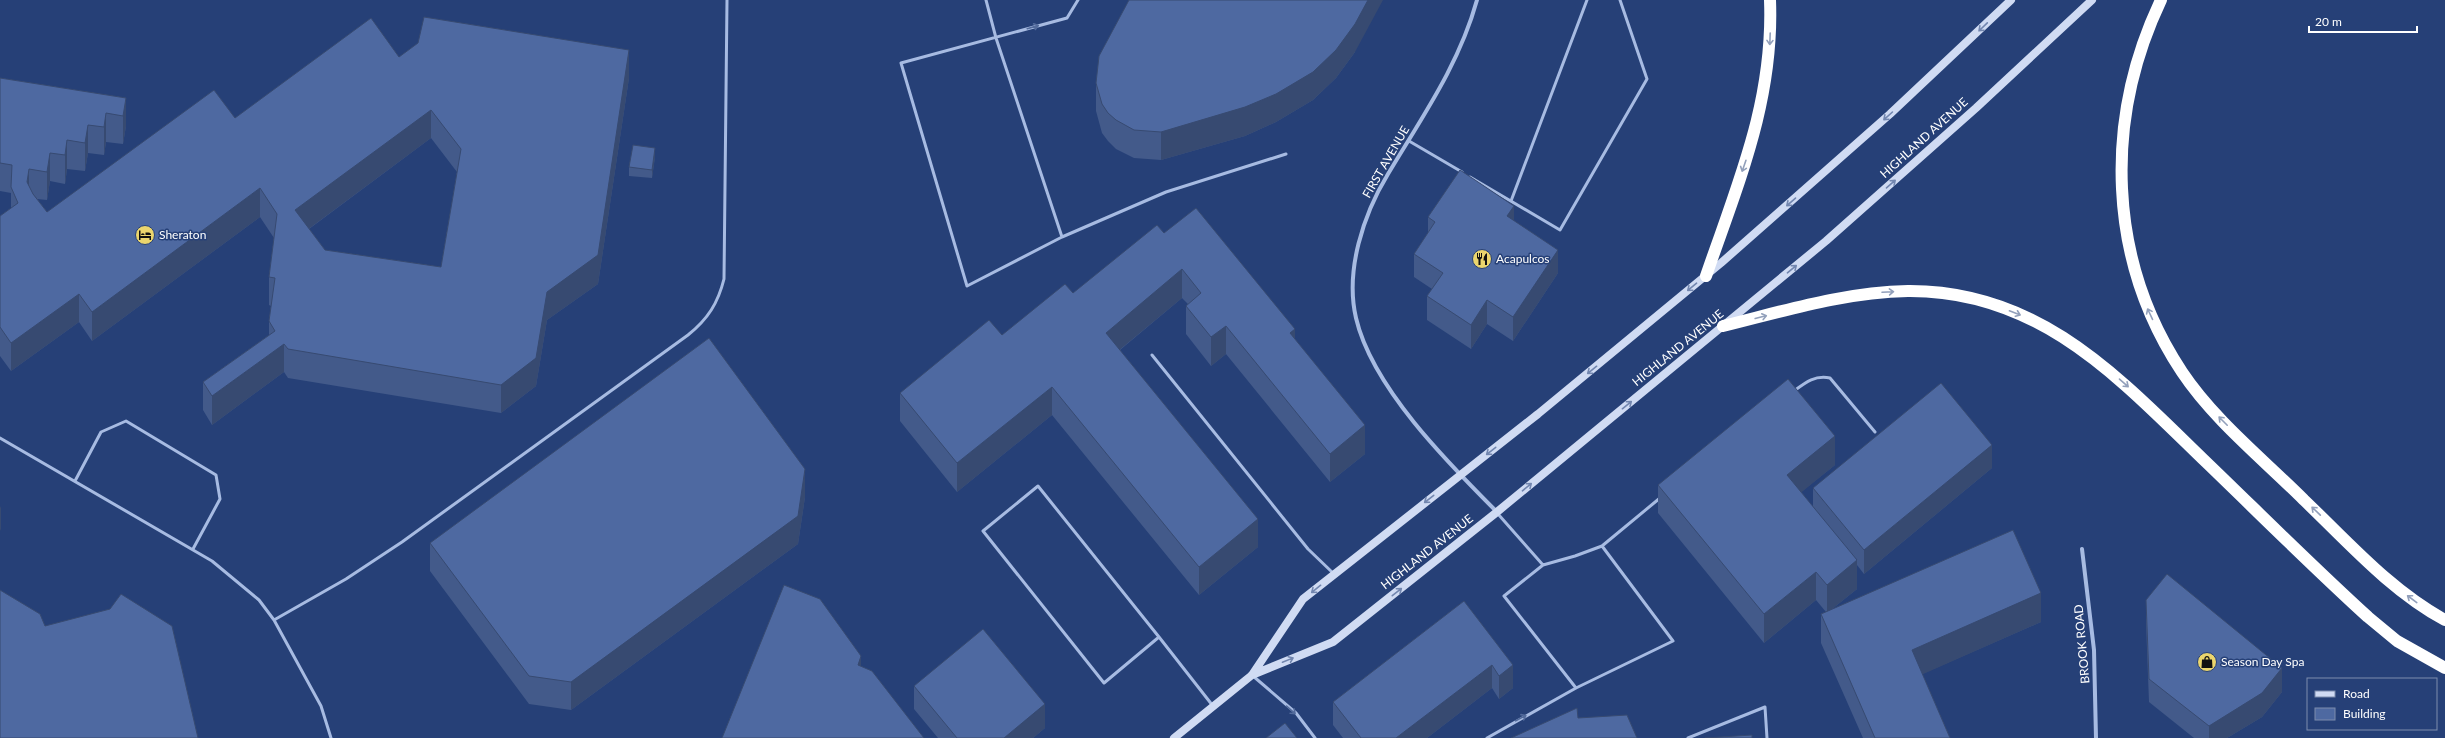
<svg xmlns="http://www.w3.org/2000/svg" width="2445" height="738" font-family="Lato,sans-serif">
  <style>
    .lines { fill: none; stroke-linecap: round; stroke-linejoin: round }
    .service { stroke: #a7bbe2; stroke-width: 3 }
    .minor { stroke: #a7bbe2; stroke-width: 4 }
    .secondary { stroke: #d0dbf3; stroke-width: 8 }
    .motorway { stroke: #fff; stroke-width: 12 }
    .wall { fill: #435a8a; fill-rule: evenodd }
    .shaded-wall { fill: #374a71 }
    .building { fill: #4e69a1; stroke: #374a71; fill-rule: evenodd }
    .oneway { stroke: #536b9c }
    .oneway2 { stroke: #7286af }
    .oneway3 { stroke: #92a0bb }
    .labels { text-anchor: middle; stroke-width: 3; stroke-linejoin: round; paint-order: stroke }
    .street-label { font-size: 12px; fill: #fff; stroke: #264077 }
    .poi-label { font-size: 12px; fill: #fff; stroke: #264077; text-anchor: start }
  </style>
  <rect width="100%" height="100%" fill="#264077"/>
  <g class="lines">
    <path class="service" d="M986,0l10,38 66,199
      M1078,0l-11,18 -166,45 66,223 95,-49 104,-45 120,-38
      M1409,141l53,31
      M1470,177l90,53 87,-151 -27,-79
      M1511,201l76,-201
      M1152,355l156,194 25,24
      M1794,391c12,-9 21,-16 36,-13l45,54
      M0,438l212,123 47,39 15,20
      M75,481l26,-49 25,-11 90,54 4,24 -27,50
      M1498,514l45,51
      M1159,637l-55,46 -121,-152 55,-45 121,151 54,69
      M1253,676l43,37 19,25
      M1576,688l-72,-92 39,-31 32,-9 27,-10 58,-48
      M331,738l-10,-32 -47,-86 72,-41 56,-37 286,-207c20,-16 30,-32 36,-56l3,-279
      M1487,738l89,-50 97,-47 -71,-95
      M1688,738l77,-31 2,31"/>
    <path class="minor" d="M1477,0c-18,65 -55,117 -89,174 -25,41 -43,97 -32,144 16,69 92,145 141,194
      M2082,549l12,101 2,88"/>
    <path class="secondary" d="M1252,675l81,-33 164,-130 329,-271 150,-133 116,-108
      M1174,738l78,-63 51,-76 235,-185 183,-151 169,-149 121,-114"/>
    <path class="motorway" d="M2161,0c-57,120 -54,259 21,372 32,48 81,87 122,128 44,42 87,91 141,120
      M1706,276c32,-93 68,-175 64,-276
      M1723,326c61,-15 122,-34 185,-35 132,-1 211,87 298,171 54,52 107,105 162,155l29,24 48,27"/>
  </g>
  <path class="wall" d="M1355,52l-19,26 -23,22 -37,22 -31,14 -84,24 -27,-2 -18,-9 -8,-8 -6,-8 -6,-22v-28z
    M399,57l230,21 -31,206 -51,36 -11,66 -35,27 -213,-35 -4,-6 -72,53 -9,-15v-28l66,-47v-14l2,-15 -2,-1v-28l5,-39 -14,-21 -168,124 -13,-19 -68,49 -11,-15v-140l11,-8v-15l-11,-2v-113l126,20v28l-3,18 -17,-2 -2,13 -16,-2 -3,18 -18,-2 -2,15 -15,-3 -3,19 -10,-1 10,13 188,-94zM431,138l26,34 -16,95 -116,-17 -16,-21z
    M655,157l-3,21 -23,-2v-9z
    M1428,217l86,4 44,52 -45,68 -26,-17 -16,25 -44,-29v-24l5,-7 -18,-12v-23l14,-21z
    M1164,233l131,107 70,114 -35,28 -104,-128 -15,12 -25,-32v-28l2,-2 -6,-6 -62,52 138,197 -59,48 -147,-180 -95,77 -57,-71v-28l102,-58 71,-42z
    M1835,465l-34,27 12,15v-19l179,-20 -128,106 -7,-9v24l-25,20 209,13 -119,52 28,64h-87l-42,-95v-29l5,-2 -10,-12 -52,43 -106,-130v-28z
    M805,497l-7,47 -227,166 -42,-6 -99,-133v-28z
    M2146,600l136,92 -20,25 -35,21h-33l-45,-36 -3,-79z
    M1464,601l49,87 -14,11 -7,-11 -65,50h-84l-10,-13v-23z
    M914,686l131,42 -12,10h-95l-24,-29z"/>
  <path class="shaded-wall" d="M1368,0h15l-28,52 -19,26 -23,22 -37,22 -31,14 -84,24v-28z
    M629,50v28l-31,206 -51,36 -11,66 -35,27v-28z
    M126,98v28l-3,18v-28z
    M431,110v28l-136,101v-29z
    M106,113v29l-2,13v-28z
    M88,125v28l-3,18v-28z
    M67,140v29l-2,15v-29z
    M655,148v9l-3,21v-8z
    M50,153v28l-3,19v-28z
    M29,169v28l-2,-15z
    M260,188v29l-168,124v-29z
    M1514,206v24l-7,-14z
    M1558,250v23l-45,68v-24z
    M1182,269v29l-76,63v-28z
    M79,294v28l-68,49v-28z
    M1487,300v24l-16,25v-24z
    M1226,326v28l-15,12v-29z
    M1295,329v29l-5,-25z
    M284,344v28l-72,53v-29z
    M1052,387v28l-95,77v-29z
    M1365,425v29l-35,28v-28z
    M1835,436v29l-48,39v-29z
    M1992,445v23l-128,106v-24z
    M805,469v28l-7,47 -227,166v-28z
    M1,506v23l-1,2v-23z
    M1258,519v28l-59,48v-28z
    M1857,560v29l-30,24v-28z
    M1816,572v28l-52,43v-29z
    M2041,593v29l-129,57v-29z
    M861,656v29l-3,-20z
    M1492,665v23l-65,50h-31z
    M1513,665v23l-14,11v-23z
    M2282,668v24l-20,25 -35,21h-18v-12z
    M1045,704v24l-12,10h-29z"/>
  <path class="building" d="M1129,0h239l-13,24 -19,26 -23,22 -37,22 -31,13 -84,25 -27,-2 -18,-10 -8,-7 -6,-9 -6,-21 3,-27z
    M424,17l205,33 -31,205 -51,37 -11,66 -35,27 -213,-36 -4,-5 -72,52 -9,-14 72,-51 -6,-10 6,-43 -6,-1 8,-63 -17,-26 -168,124 -13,-18 -68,49 -11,-16v-111l18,-13 -7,-16 1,-22 -12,-2v-85l126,20 -3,18 -17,-3 -2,14 -16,-2 -3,18 -18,-3 -2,15 -15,-2 -3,19 -18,-3 -2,13 6,12 14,18 167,-122 21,28 136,-100 28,39 19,-14zM431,110l30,39 -20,118 -116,-17 -30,-40z
    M633,145l22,3 -3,22 -23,-3z
    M1460,170l54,36 -7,10 51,34 -45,67 -26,-17 -16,25 -44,-29 16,-23 -29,-19 21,-32 -7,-5z
    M1196,208l99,121 -5,4 75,92 -35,29 -104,-128 -15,11 -25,-31 15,-13 -19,-24 -76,64 152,186 -59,48 -147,-180 -95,76 -57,-70 89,-73 13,15 63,-51 8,9 84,-68 7,8z
    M709,338l96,131 -7,47 -227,166 -42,-6 -99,-133z
    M1788,379l47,57 -48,39 70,85 -30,25 -11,-13 -52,42 -106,-129z
    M1941,383l51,62 -128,105 -51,-62z
    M2013,530l28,63 -129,57 38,88h-75l-54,-124z
    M2167,574l115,94 -20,25 -53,33 -60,-47 -3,-79z
    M784,585l36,14 41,57 -3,9 14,6 52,67h-202z
    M0,590l40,24 5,12 65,-17 11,-15 51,32 26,112h-198z
    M1464,601l49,64 -14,11 -7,-11 -96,73h-35l-28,-36z
    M983,629l62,75 -41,34h-47l-43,-52z
    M1577,708l1,10 49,-3 10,23h-126z
    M1285,723l12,15h-31z
    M1752,735v3h-47z"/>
  <defs><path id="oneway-shaft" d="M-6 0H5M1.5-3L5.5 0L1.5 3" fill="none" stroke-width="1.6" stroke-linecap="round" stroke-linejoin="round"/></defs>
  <g class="oneway">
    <use href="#oneway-shaft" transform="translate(1033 27) rotate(-16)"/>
    <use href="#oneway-shaft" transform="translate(1291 710) rotate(42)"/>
    <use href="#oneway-shaft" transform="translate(1521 718) rotate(-28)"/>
  </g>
  <g class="oneway2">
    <use href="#oneway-shaft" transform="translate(1983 27) rotate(136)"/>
    <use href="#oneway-shaft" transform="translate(1888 116) rotate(138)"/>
    <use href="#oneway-shaft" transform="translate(1891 184) rotate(-41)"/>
    <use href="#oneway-shaft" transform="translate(1791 202) rotate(139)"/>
    <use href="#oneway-shaft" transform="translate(1792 269) rotate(-40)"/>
    <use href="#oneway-shaft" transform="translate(1692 287) rotate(140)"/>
    <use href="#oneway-shaft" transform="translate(1592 370) rotate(141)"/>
    <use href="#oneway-shaft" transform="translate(1627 405) rotate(-39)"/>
    <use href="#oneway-shaft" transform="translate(1491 451) rotate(142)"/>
    <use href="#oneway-shaft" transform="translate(1527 487) rotate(-40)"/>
    <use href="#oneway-shaft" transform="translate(1429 499) rotate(142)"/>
    <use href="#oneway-shaft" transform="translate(1316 589) rotate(141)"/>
    <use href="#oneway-shaft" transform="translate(1397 592) rotate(-38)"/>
    <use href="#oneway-shaft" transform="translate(1288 660) rotate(-22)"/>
  </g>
  <g class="oneway3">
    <use href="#oneway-shaft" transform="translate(1770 39) rotate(92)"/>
    <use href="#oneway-shaft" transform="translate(1744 166) rotate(109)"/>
    <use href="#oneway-shaft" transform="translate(1888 292) rotate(-3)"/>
    <use href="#oneway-shaft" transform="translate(2015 313) rotate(21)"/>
    <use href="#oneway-shaft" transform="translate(2150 314) rotate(-115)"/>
    <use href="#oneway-shaft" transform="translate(1761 317) rotate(-14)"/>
    <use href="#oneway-shaft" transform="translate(2124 383) rotate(41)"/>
    <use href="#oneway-shaft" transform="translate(2223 421) rotate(-135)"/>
    <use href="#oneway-shaft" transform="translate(2316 511) rotate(-136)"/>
    <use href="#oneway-shaft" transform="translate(2412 599) rotate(-143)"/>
  </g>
  <defs>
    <symbol id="hotel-disc" viewBox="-11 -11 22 22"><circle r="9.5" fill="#ebd56d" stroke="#264077"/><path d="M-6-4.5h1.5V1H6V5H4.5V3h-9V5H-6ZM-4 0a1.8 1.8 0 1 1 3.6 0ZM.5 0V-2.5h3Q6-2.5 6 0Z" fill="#111"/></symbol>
    <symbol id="restaurant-disc" viewBox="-11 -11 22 22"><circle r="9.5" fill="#ebd56d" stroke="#264077"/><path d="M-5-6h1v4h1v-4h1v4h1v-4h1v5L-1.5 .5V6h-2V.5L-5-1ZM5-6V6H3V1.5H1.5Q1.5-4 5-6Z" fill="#111"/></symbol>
    <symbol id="shop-disc" viewBox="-11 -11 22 22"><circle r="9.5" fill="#ebd56d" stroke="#264077"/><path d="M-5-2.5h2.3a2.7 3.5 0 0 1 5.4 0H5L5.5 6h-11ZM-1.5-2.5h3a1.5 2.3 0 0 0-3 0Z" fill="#111"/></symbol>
  </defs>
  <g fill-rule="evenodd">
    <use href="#hotel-disc" x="134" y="224" width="22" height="22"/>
    <use href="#restaurant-disc" x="1471" y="248" width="22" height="22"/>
    <use href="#shop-disc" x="2196" y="651" width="22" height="22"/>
  </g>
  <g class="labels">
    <g class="street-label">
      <text transform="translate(1924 138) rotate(-42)" y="4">HIGHLAND AVENUE</text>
      <text transform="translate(1386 162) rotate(-60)" y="4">FIRST AVENUE</text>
      <text transform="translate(1678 348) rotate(-39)" y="4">HIGHLAND AVENUE</text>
      <text transform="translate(1427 552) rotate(-38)" y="4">HIGHLAND AVENUE</text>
      <text transform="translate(2082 644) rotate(-95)" y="4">BROOK ROAD</text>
    </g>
    <g class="poi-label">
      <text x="159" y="239">Sheraton</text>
      <text x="1496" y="263">Acapulcos</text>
      <text x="2221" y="666">Season Day Spa</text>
    </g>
  </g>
  <rect x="2307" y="678" width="130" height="52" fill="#264077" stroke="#7d8cad"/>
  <rect x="2315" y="691" width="20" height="6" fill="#d0dbf3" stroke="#7d8cad"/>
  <text x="2343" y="698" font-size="12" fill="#ffffff">Road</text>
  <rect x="2315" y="708" width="20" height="12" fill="#4e69a1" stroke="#7d8cad"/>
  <text x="2343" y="718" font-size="12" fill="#ffffff">Building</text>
  <path d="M2309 26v6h108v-6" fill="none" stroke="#ffffff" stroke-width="2"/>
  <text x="2315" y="26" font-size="12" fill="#ffffff" stroke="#264077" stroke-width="3" paint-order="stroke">20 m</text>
</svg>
